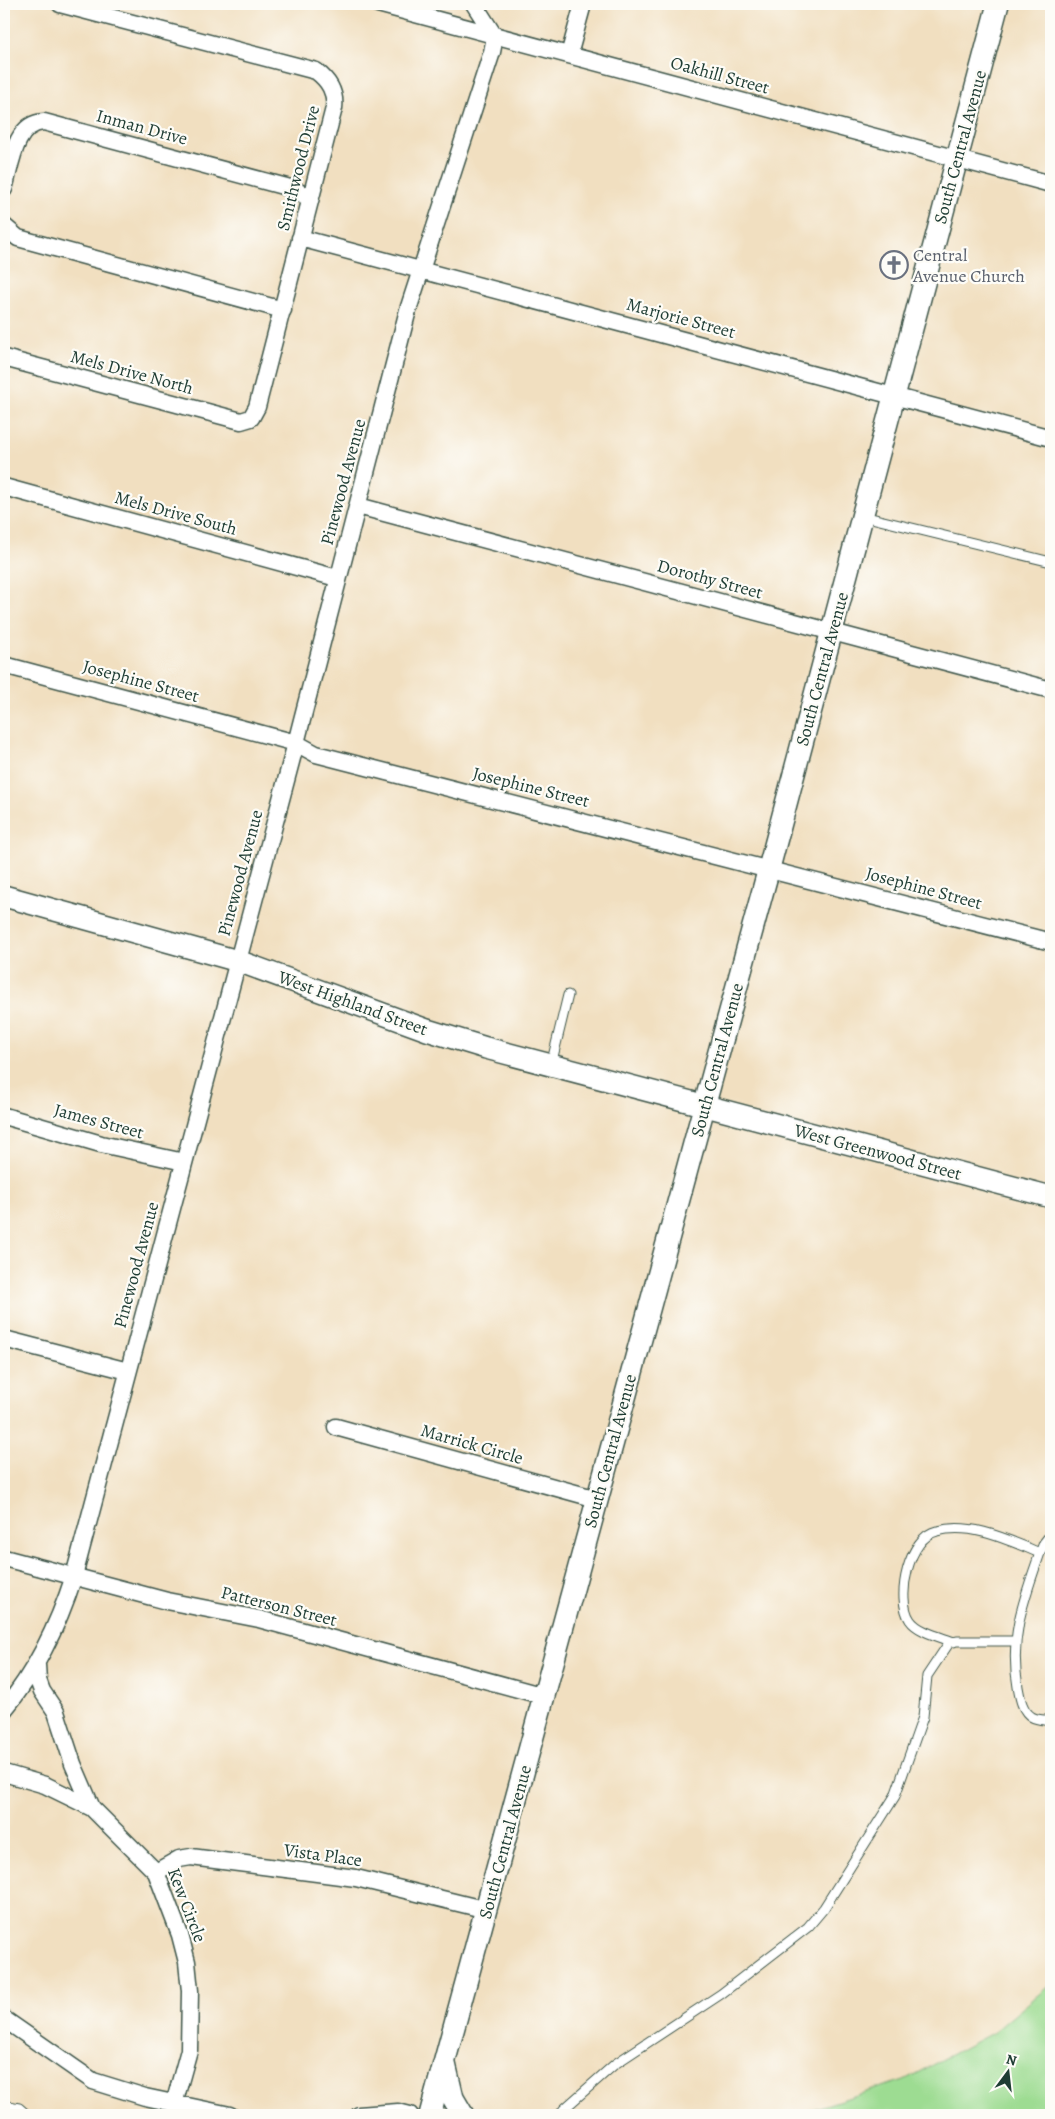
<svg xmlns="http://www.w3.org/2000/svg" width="1055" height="2119" font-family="Alegreya,serif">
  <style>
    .green { fill: #9ddc92; stroke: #5e8c63 }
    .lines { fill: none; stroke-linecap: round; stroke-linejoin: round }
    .service-casing { stroke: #3e5549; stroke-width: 11 }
    .minor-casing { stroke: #3e5549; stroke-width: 19 }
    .tertiary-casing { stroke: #3e5549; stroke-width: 24 }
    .service { stroke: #fff; stroke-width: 9 }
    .minor { stroke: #fff; stroke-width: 16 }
    .tertiary { stroke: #fff; stroke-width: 21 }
    .labels { text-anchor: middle; stroke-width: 4.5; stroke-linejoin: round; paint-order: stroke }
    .street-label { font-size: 18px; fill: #1f3d34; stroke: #fdfcf7 }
    .worship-label { font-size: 18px; fill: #5b616d; stroke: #fdfcf7; text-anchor: start }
  </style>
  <rect width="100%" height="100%" fill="#fdfcf7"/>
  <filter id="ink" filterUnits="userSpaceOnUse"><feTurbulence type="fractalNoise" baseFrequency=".02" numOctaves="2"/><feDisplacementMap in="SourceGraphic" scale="10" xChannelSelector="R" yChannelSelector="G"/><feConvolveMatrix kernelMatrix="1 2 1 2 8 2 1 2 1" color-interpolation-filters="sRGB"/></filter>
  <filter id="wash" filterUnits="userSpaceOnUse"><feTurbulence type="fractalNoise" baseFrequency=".0096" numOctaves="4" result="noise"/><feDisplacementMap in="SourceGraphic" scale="20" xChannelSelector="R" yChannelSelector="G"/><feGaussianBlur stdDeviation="1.12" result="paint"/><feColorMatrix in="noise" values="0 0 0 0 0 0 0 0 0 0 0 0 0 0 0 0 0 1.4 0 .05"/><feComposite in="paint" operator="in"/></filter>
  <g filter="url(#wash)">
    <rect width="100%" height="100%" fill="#f1dfc0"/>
    <path class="green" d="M1051,1984v128l-6,3h-251l110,-35 90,-48z"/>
  </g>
  <g filter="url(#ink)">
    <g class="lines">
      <defs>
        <path id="service" d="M863,516l188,46
          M551,1065l17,-70
          M1051,1534l-7,9 -4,10c-16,46 -31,84 -22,134 2,11 4,24 14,30 5,3 14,3 19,4
          M954,1642c-13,-5 -36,-10 -44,-22 -15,-22 -1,-83 27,-89 35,-9 71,9 103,22
          M4,2105l15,3 8,7
          M560,2115l4,-6 51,-45 106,-70 87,-67 16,-19 71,-112 28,-79 4,-41 22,-33 8,-2h57"/>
        <path id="minor" d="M378,4l673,180
          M569,55l14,-51
          M4,189c7,-23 10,-66 40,-67l250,67 16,10
          M4,226l14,12 265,72
          M300,238l751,200
          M4,358l237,63 10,-3 6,-11 77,-299c2,-16 -5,-27 -18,-37l-256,-67
          M4,487l333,91
          M358,506l693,184
          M4,665l292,78 20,11 735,188
          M4,1116l97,28 83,18
          M4,1339l124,32
          M336,1427l261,72
          M4,1558l163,43 92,18 285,77
          M37,1665l1,15 4,11 14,21 17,52 19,44
          M4,1710c33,-40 54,-84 70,-134l222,-833 112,-433 84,-258 3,-15 -21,-33
          M4,1773l41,12 47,23 64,64 24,63 7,27 3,29 -1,59 -15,54
          M156,1872l23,-13 12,-2 165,21 131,32
          M4,2019l89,62 52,16 85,18
          M359,2115l39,-3 12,3"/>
        <path id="tertiary" d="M4,896l234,65 189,69 59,18 565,149
          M445,2064l8,34 10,17
          M430,2115l339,-1247 229,-864"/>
      </defs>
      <use href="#service" class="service-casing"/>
      <use href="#minor" class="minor-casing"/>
      <use href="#tertiary" class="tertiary-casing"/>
      <use href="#service" class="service"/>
      <use href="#minor" class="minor"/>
      <use href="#tertiary" class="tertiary"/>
    </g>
  </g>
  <defs>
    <symbol id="church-ring" viewBox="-11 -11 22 22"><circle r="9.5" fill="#fdfcf7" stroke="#6b7280" stroke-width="1.5"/><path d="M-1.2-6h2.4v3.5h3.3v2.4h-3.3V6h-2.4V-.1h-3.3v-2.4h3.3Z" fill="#6b7280"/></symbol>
  </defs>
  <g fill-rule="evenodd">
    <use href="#church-ring" x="878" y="249" width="32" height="32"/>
  </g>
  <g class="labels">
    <g class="street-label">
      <text transform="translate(720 75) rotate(15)" y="6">Oakhill Street</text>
      <text transform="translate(142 127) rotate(15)" y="6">Inman Drive</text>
      <text transform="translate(960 147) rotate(-75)" y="6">South Central Avenue</text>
      <text transform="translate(298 168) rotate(-76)" y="6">Smithwood Drive</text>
      <text transform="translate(681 318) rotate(15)" y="6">Marjorie Street</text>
      <text transform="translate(132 372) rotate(15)" y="6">Mels Drive North</text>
      <text transform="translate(343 482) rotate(-75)" y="6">Pinewood Avenue</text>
      <text transform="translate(176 513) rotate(15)" y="6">Mels Drive South</text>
      <text transform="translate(710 579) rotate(15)" y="6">Dorothy Street</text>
      <text transform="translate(822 669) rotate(-75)" y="6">South Central Avenue</text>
      <text transform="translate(141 681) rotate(15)" y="6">Josephine Street</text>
      <text transform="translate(531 787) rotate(14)" y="6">Josephine Street</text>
      <text transform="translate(240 873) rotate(-75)" y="6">Pinewood Avenue</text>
      <text transform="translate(924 888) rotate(15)" y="6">Josephine Street</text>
      <text transform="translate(353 1003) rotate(20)" y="6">West Highland Street</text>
      <text transform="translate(717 1060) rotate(-75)" y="6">South Central Avenue</text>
      <text transform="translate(99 1121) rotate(15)" y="6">James Street</text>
      <text transform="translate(878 1152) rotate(15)" y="6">West Greenwood Street</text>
      <text transform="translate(136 1265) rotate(-75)" y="6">Pinewood Avenue</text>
      <text transform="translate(472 1444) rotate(16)" y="6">Marrick Circle</text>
      <text transform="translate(610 1451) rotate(-75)" y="6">South Central Avenue</text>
      <text transform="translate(279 1606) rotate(14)" y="6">Patterson Street</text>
      <text transform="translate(505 1842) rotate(-75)" y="6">South Central Avenue</text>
      <text transform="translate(323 1855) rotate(8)" y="6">Vista Place</text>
      <text transform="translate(187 1905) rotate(69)" y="6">Kew Circle</text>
    </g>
    <g class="worship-label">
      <text x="913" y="261">Central<tspan x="913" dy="21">Avenue Church</tspan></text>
    </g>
  </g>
  <rect width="1055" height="2119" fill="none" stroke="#fdfcf7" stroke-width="20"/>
  <g transform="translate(1008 2072) rotate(15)" stroke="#fdfcf7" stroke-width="4" paint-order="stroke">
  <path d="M0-4L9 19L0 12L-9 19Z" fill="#1f3d34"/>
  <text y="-8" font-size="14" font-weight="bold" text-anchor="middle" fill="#1f3d34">N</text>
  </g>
</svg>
